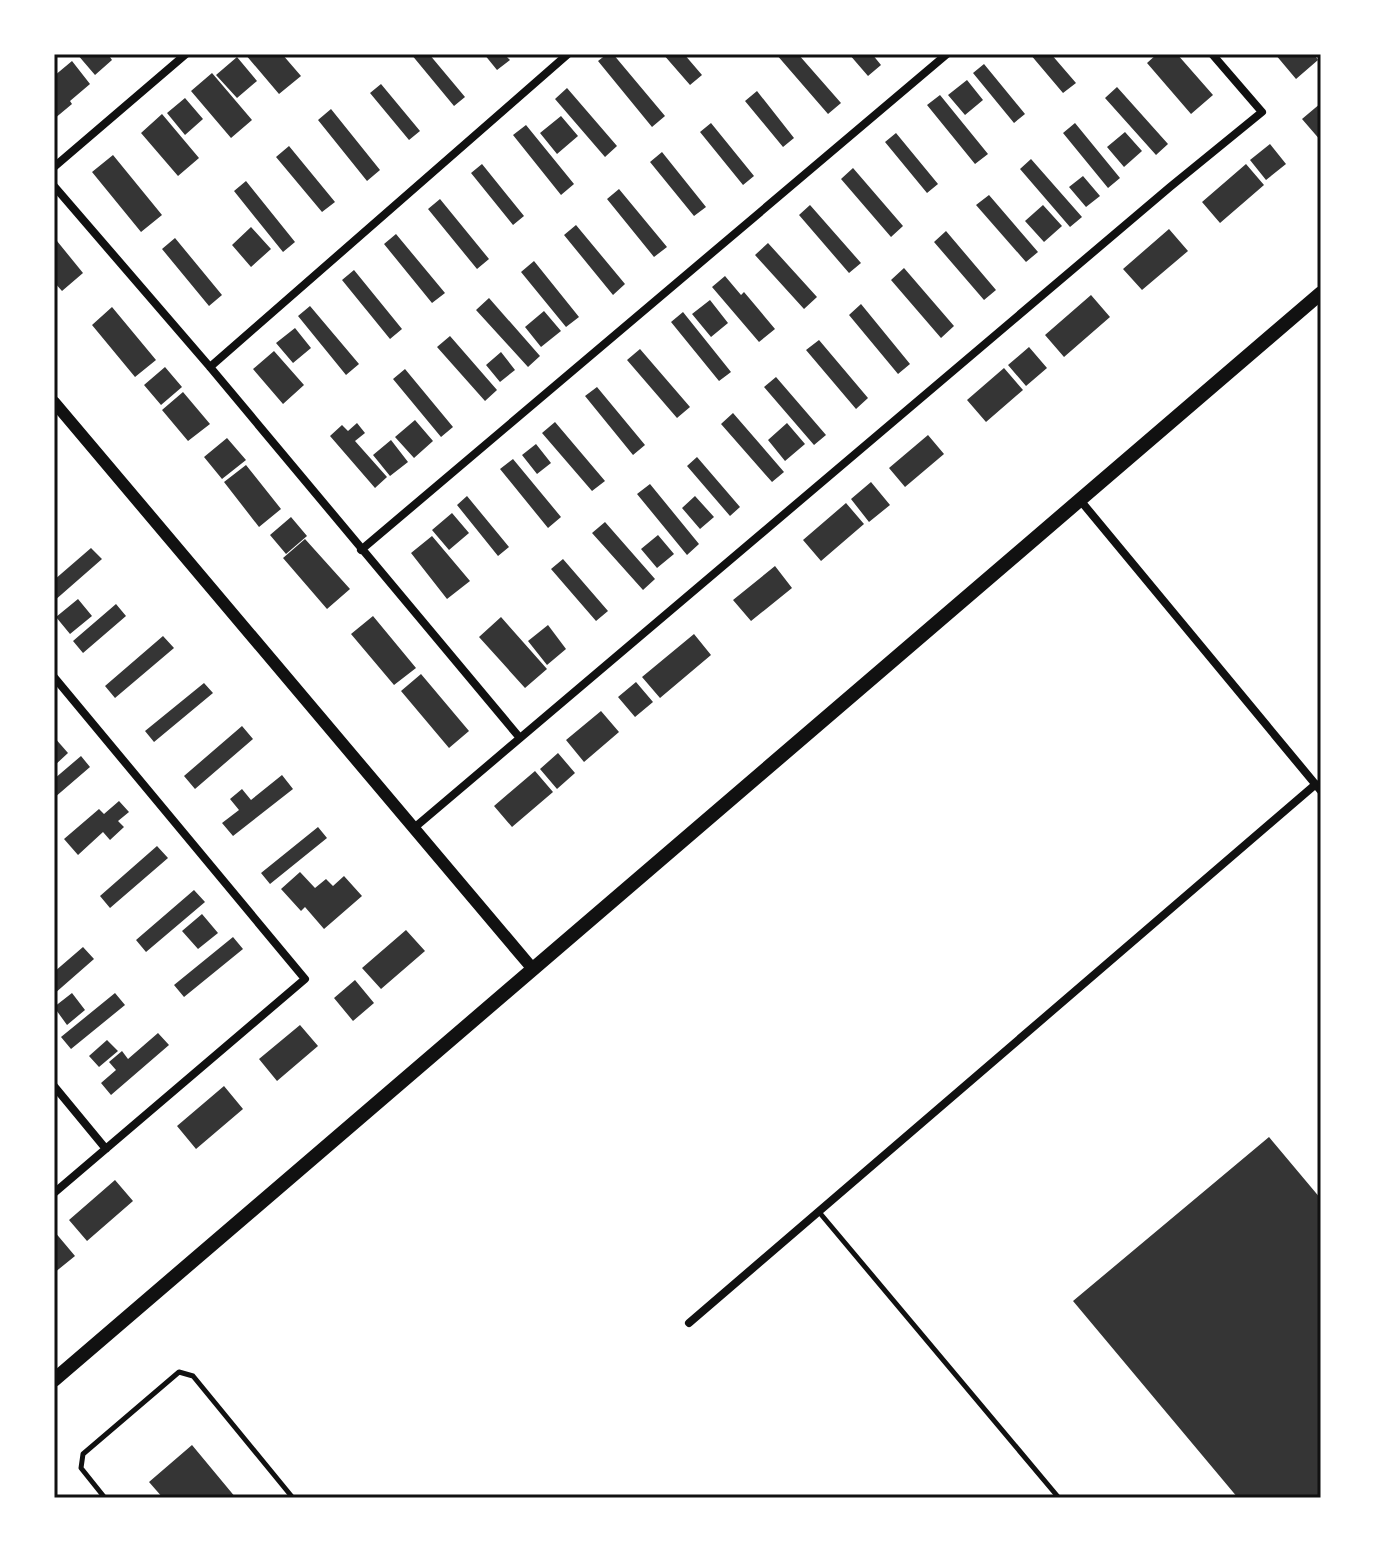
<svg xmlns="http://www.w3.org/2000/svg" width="1375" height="1552" font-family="'Noto Sans',sans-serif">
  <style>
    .building { fill: #353535 }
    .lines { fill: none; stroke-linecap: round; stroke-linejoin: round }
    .service { stroke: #111; stroke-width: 5 }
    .minor { stroke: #111; stroke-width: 8 }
    .tertiary { stroke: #111; stroke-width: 12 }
    .secondary { stroke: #111; stroke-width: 14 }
    .neatline { fill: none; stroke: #111; stroke-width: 3 }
  </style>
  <rect width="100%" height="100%" fill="#fff"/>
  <path class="building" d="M77,54h31l4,6 -17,15z
    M245,54h37l19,22 -22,18z
    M411,54h18l36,43 -11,9z
    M484,54h20l6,6 -13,10z
    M607,54h6l52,62 -13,11 -54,-66z
    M663,54h21l18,21 -12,10z
    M776,54h22l43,49 -13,11z
    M849,54h23l9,11 -13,11z
    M1030,54h21l25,29 -13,10z
    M1157,54h20l36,41 -22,19 -44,-51z
    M1275,54h39l4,6 -22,19z
    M237,57l20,24 -20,17 -21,-23z
    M72,61l18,23 -20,17 2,3 -18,15v-43z
    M984,64l41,50 -11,9 -41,-50z
    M212,73l40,47 -21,18 -40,-47z
    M967,80l16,20 -18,15 -17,-20z
    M381,84l39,47 -11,9 -39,-47z
    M1117,87l51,57 -12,11 -51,-57z
    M567,88l50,58 -12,11 -50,-58z
    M757,91l37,47 -11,9 -38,-46z
    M940,95l48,59 -13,10 -48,-59z
    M185,98l18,21 -18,16 -18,-22z
    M1321,103v38l-19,-22z
    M331,109l49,61 -13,11 -49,-61z
    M162,114l37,44 -21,18 -37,-43z
    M561,116l17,20 -21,18 -17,-21z
    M711,123l43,53 -11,9 -43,-53z
    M1075,123l45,55 -12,10 -45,-55z
    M526,125l48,59 -13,11 -48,-60z
    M1125,132l17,19 -18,16 -17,-20z
    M896,133l42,51 -11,9 -42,-51z
    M1270,144l16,20 -20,16 -16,-20z
    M289,146l46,56 -13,10 -46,-55z
    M662,152l44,55 -12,9 -44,-54z
    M113,155l49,60 -21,17 -49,-60z
    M1031,159l51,58 -12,10 -50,-58z
    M482,164l42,52 -11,9 -42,-52z
    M1246,164l18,21 -44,38 -18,-21z
    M853,168l50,58 -12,11 -50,-58z
    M1083,176l17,20 -14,11 -17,-20z
    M246,181l49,61 -12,10 -49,-61z
    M619,189l48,58 -13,10 -47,-58z
    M989,195l49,57 -12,10 -50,-57z
    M440,199l49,60 -12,10 -49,-60z
    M810,205l51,58 -12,10 -50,-58z
    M1043,205l19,21 -18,16 -19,-21z
    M576,225l49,59 -12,11 -49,-60z
    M251,227l20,22 -20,18 -19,-22z
    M1169,229l19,22 -46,39 -19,-21z
    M946,231l50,59 -12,10 -50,-58z
    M396,234l49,59 -13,10 -48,-59z
    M175,238l47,57 -13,11 -47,-57z
    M57,241l26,32 -21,18 -8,-9v-39z
    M768,243l49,54 -13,12 -49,-54z
    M534,261l45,56 -13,10 -45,-55z
    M904,268l50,58 -13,12 -50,-58z
    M354,270l48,59 -12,10 -48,-59z
    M725,276l16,19 3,-3 31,37 -16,13 -47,-55z
    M1091,295l19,22 -46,40 -19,-22z
    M489,298l51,58 -12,11 -52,-57z
    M710,300l18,23 -17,14 -19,-23z
    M861,304l49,60 -12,10 -49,-59z
    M310,306l49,58 -13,11 -48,-59z
    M112,307l44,53 -21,17 -43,-52z
    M544,311l17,20 -20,16 -16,-20z
    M683,312l48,60 -12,9 -48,-59z
    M295,328l16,20 -18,15 -17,-20z
    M450,336l47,54 -12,11 -48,-54z
    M819,340l49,58 -12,11 -50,-59z
    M1029,347l18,21 -21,18 -18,-21z
    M640,349l50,58 -13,11 -50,-58z
    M274,351l30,34 -21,19 -30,-35z
    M501,352l14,18 -15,12 -14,-17z
    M165,367l17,20 -21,18 -17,-20z
    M1004,368l19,22 -37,32 -19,-22z
    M405,369l48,58 -12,10 -48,-58z
    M776,377l50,58 -12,10 -50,-58z
    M597,387l48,58 -12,10 -48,-59z
    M183,392l27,32 -22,17 -26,-31z
    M733,413l51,59 -12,10 -51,-58z
    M415,420l18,21 -19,17 -19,-21z
    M555,422l50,59 -13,10 -50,-58z
    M357,423l8,10 -10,8 32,36 -12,11 -45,-52 12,-11 6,6z
    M787,423l18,21 -20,17 -17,-21z
    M928,435l16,19 -39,33 -16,-19z
    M227,438l19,22 -24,19 -18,-22z
    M391,440l17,22 -18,14 -17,-21z
    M536,444l15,19 -14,11 -15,-19z
    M697,457l43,50 -10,9 -43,-50z
    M513,459l48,58 -13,11 -48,-59z
    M246,465l35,44 -22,18 -35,-45z
    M871,482l19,23 -21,17 -18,-23z
    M650,484l49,60 -12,11 -50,-61z
    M467,496l42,51 -11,9 -41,-51z
    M695,496l19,21 -14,12 -18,-21z
    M846,503l18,21 -43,37 -18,-21z
    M452,513l17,20 -20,17 -17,-20z
    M291,517l16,19 -21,18 -16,-19z
    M605,522l50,57 -12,11 -51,-57z
    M658,535l16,19 -17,14 -16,-19z
    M432,536l38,45 -23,18 -36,-46z
    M305,539l45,50 -23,20 -44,-51z
    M91,548l11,11 -48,42v-21z
    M563,559l45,52 -12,10 -45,-52z
    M775,566l17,22 -41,33 -18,-21z
    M78,599l14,17 -22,18 -14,-17z
    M116,604l10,12 -43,37 -10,-12z
    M373,616l43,52 -22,17 -43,-51z
    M501,617l46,52 -22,19 -46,-51z
    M548,625l18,24 -19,16 -19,-24z
    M694,634l17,21 -51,43 -18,-21z
    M163,636l11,12 -59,50 -10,-12z
    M421,674l48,57 -20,17 -48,-57z
    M636,682l17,20 -18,15 -17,-20z
    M204,683l9,10 -59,49 -9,-11z
    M601,711l18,21 -35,30 -18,-22z
    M242,726l11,13 -58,50 -11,-13z
    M54,737l14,16 -14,13z
    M558,753l17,20 -18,16 -17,-20z
    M81,756l9,11 -36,31v-19z
    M535,771l18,21 -41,35 -18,-21z
    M282,775l11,14 -60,47 -11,-13 17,-13 -9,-11 12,-10 9,11z
    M119,801l10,11 -11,9 6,6 -14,13 -7,-8 -25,23 -14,-16 35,-30 5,5z
    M318,827l9,11 -57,46 -9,-11z
    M157,846l11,12 -58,50 -10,-12z
    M300,872l15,16 11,-9 7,7 11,-10 18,20 -38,33 -19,-22 -4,4 -20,-22z
    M194,890l11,12 -59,50 -10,-12z
    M202,914l16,19 -20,16 -16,-18z
    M406,930l19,21 -44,38 -19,-21z
    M233,937l10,12 -59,48 -10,-12z
    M83,947l11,12 -40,35v-22z
    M355,980l19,23 -21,18 -19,-23z
    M72,993l13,17 -18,15 -13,-18z
    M115,993l10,12 -54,44 -10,-12z
    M300,1025l18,21 -41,35 -18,-22z
    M158,1033l11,12 -58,50 -10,-12 15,-13 -7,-8 13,-11 6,8z
    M107,1040l11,11 -19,16 -10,-11z
    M224,1086l19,23 -47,40 -19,-23z
    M1269,1137l52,62v299h-83l-165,-197z
    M115,1180l18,21 -46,40 -18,-21z
    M54,1231l21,25 -21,17z
    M192,1445l44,53h-73l-14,-16z"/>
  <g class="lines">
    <path class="service" d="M819,1212l240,286
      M105,1498l-24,-30 2,-14 96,-82 14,4 100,122"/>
    <path class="minor" d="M54,167l132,-113
      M54,186l156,181 310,371
      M210,367l358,-313
      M1080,500l241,291
      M361,550l586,-496
      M54,677l251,302 -251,214
      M414,828l756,-641 92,-75 -50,-58
      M54,1086l52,63
      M689,1323l627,-539"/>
    <path class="tertiary" d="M54,402l478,566"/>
    <path class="secondary" d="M54,1380l1267,-1087"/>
  </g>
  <rect width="1375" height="1552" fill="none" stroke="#ffffff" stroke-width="112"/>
  <rect x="56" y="56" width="1263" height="1440" class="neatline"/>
</svg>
